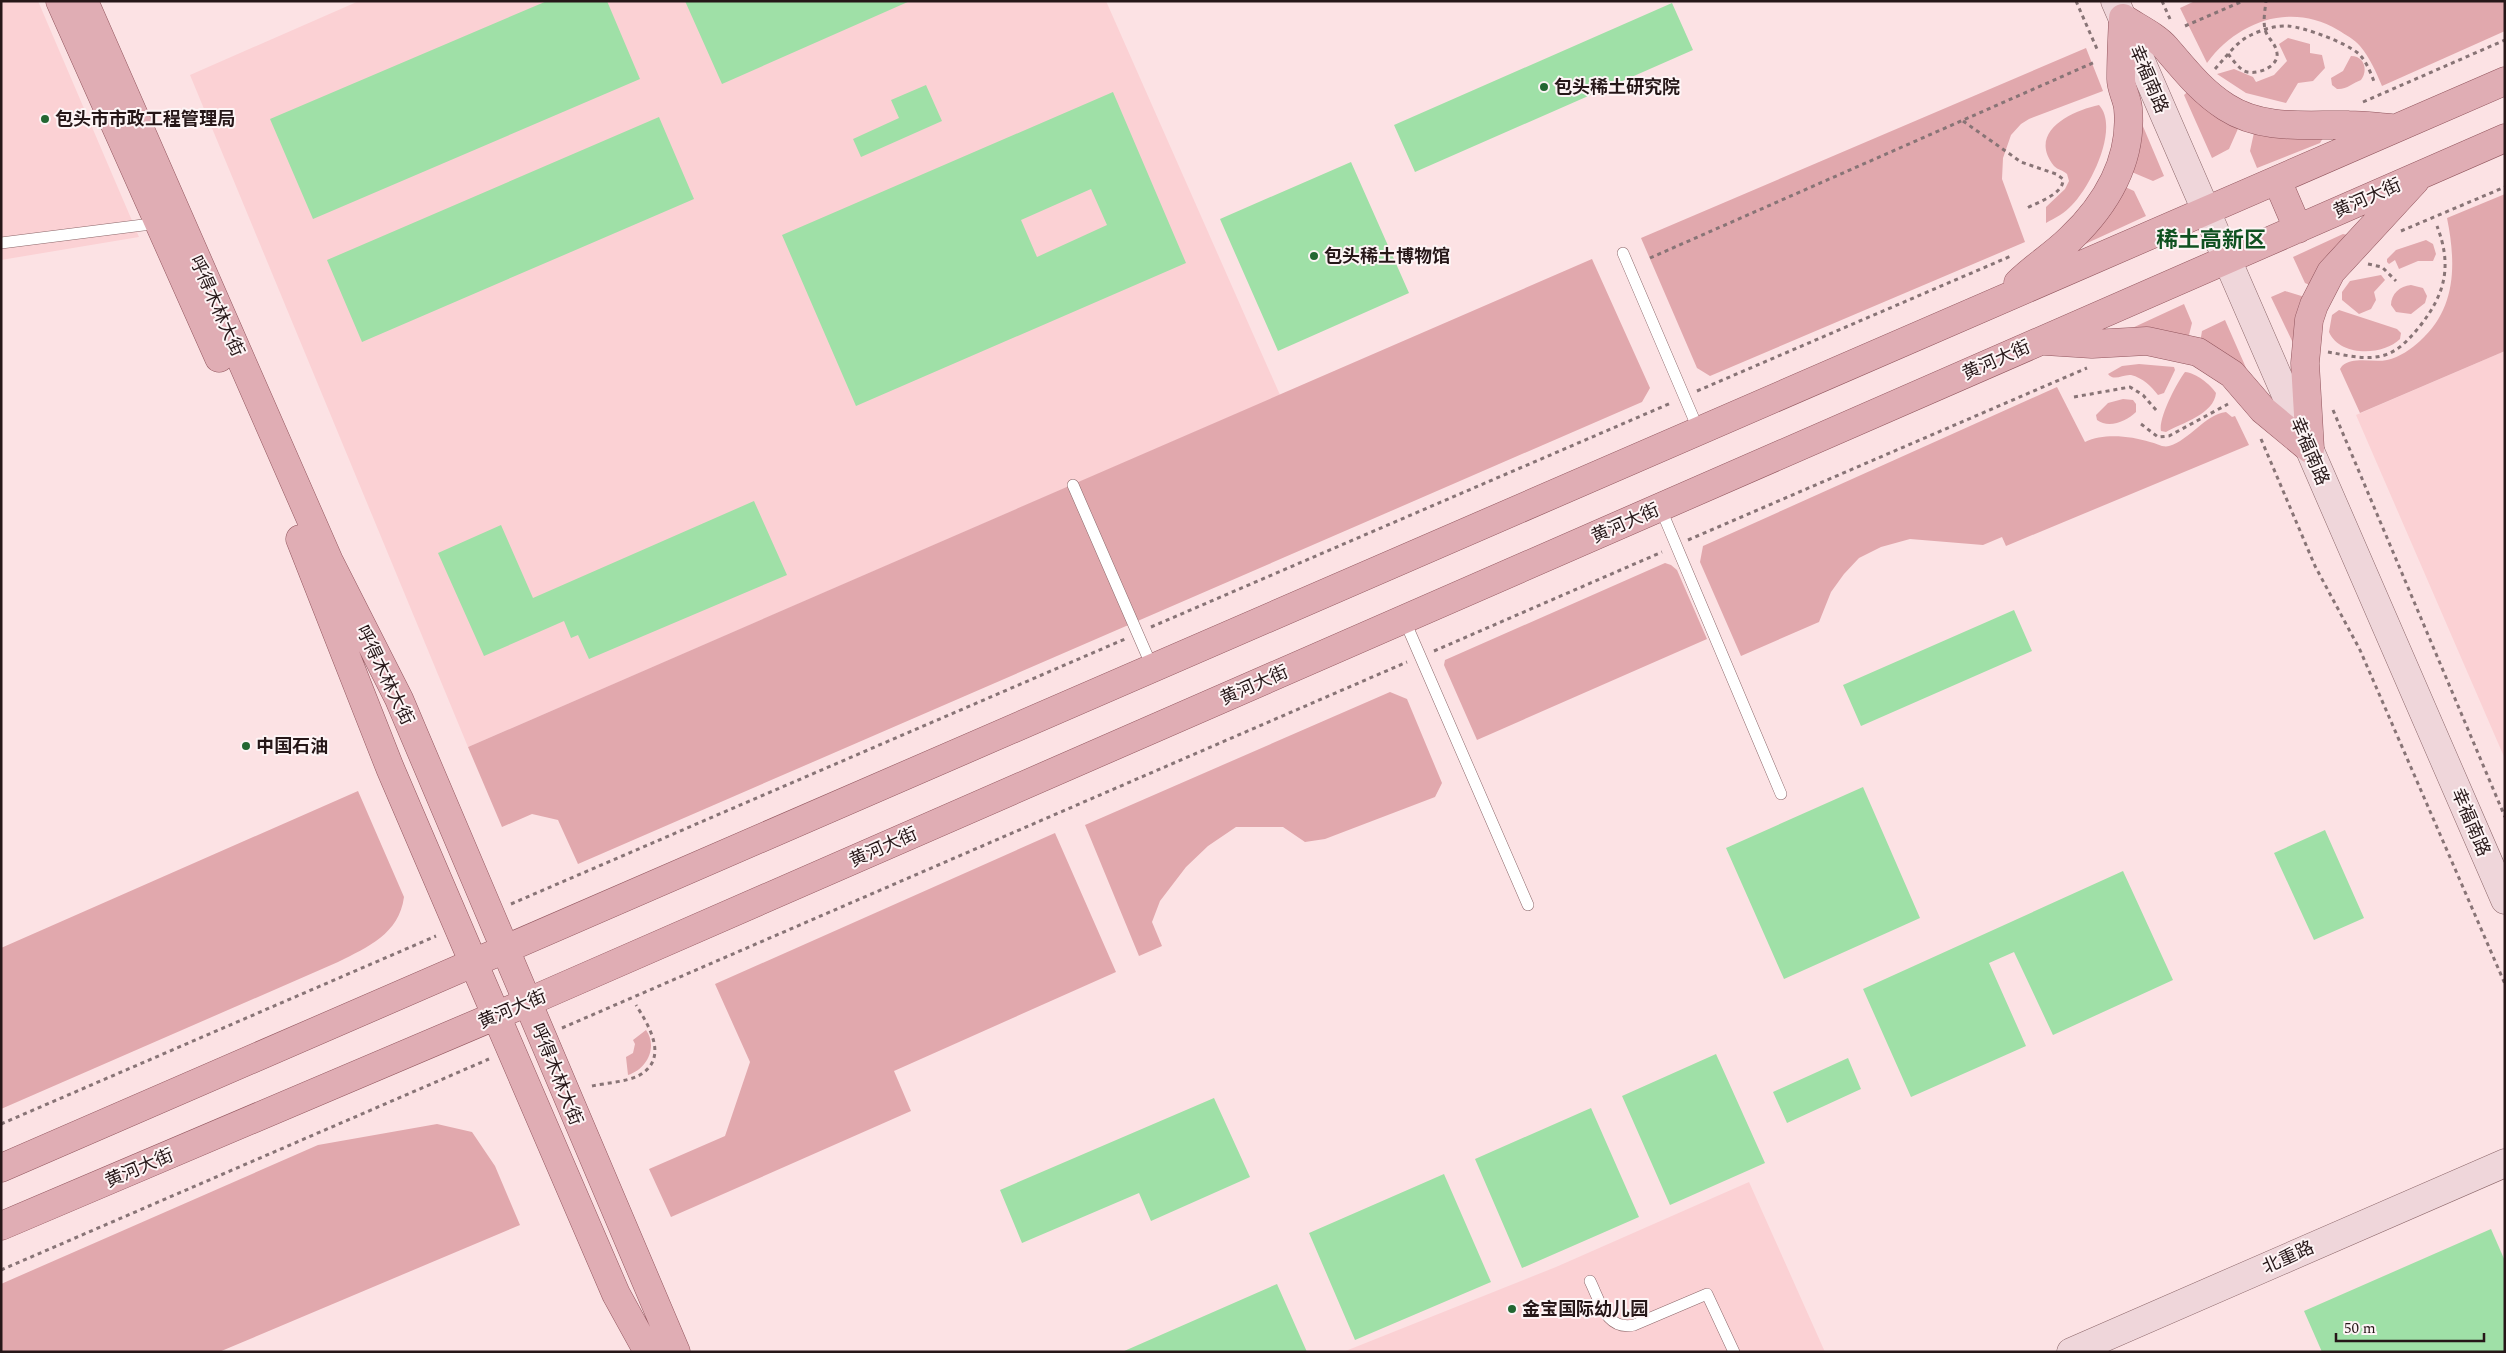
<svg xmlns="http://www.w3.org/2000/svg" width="2506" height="1353" font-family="Spectral,'Noto Sans SC',serif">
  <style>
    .built { fill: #fbd1d4 }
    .green { fill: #e1a8ad }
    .building { fill: #9fe0a7; fill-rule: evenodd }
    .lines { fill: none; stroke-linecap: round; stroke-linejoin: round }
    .lane-casing { stroke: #8b6669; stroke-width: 12 }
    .secondary-casing { stroke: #8b6669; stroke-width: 29 }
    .primary-casing { stroke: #91555d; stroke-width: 29 }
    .path { stroke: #887476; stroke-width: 3; stroke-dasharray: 4 4; stroke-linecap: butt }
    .lane { stroke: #fff; stroke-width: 11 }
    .secondary { stroke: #efd6da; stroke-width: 28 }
    .primary { stroke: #e0adb4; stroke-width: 28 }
    .poi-dot { fill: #236732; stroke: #fdf4f5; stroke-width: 2 }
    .labels { text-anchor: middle; stroke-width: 4; stroke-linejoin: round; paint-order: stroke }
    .street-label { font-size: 18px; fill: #261718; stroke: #fdf4f5 }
    .poi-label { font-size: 18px; font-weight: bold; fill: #261718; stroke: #fdf4f5; text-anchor: start }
    .district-label { font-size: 22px; font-weight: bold; fill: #105121; stroke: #fdf4f5 }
  </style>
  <rect width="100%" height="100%" fill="#fce2e4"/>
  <path class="built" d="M1,1h37l101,236 -138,23z
    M359,1h747l174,394 -812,352 -278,-672z
    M2505,351v408l-149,-344z
    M1749,1182l76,170h-482l213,-85z"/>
  <path class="green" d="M2195,1h310v30l-123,55c-6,-14 -12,-28 -22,-40 -6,-7 -14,-11 -22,-16 -47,-28 -100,-9 -131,33l-27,-55z
    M2288,38l22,6v9l12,2 3,13 -12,13 -15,2 -12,20 -40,-10 -29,-19 17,-5 19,8 3,5 18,-7 13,-14 -8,-17z
    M2086,48l17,43 -74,28 -8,5 -10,11 -8,23 -1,21 23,63 -315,134 -13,-8 -56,-130z
    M2351,56c14,0 17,15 10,24 -8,3 -15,10 -24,9l-5,-4 -1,-7 12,-7z
    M2192,88l49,34 -12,27 -17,9 -28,-63z
    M2099,105c21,23 -9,82 -27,100 -7,8 -17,13 -26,18v-16l19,-18 4,-8 -2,-7c-4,-4 -9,-4 -13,-8 -27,-34 17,-55 45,-61z
    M2142,124l22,52 -11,5 -26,-11z
    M2255,128l68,10 -3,5 -63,25 -7,-17z
    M2121,185l13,6 12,25 -63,29z
    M2505,194v157l-145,62 -20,-44 2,-3c12,-10 31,-3 45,-6 13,-3 24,-11 33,-19 37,-33 36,-78 27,-123z
    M2343,234l5,1 -34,52 -9,-4 -12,-26z
    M2426,240l7,4 3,10 -3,7h-15l-19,8 -4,-9 -6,4 -2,-2v-3l9,-9z
    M1592,259l58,129 -8,14 -1064,462 -20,-44 -26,-6 -30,13 -34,-80z
    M2381,275l4,5 -11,12 2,8 -5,9 -12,5 -17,-14v-8l8,-11z
    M2411,285l12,3 4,8 -2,7 -14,11 -15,-2 -5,-7c0,-11 9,-19 20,-20z
    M2285,291l23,7 -14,47 -23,-48z
    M2184,304l8,19 -4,16 -58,-10z
    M2339,310l58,19 4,4 -1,6c-17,17 -60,18 -71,-7l3,-17z
    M2225,320l22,50 -47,-27 2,-12z
    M2139,364l35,3 1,3 -11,23 -6,2c-7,-9 -15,-17 -27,-20 -8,-1 -17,7 -23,-1l14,-8z
    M2185,372c11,1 25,12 31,21 -2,21 -34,30 -50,39l-5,-1c-3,-12 16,-49 24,-59z
    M2057,387l28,55c19,-9 45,-6 65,0 6,1 13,6 19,4 21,-6 35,-31 57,-34l6,5 3,-1 14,29 -243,101 -4,-9 -19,8 -73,-6 -29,8 -22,11 -15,16 -13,18 -12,30 -78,34 -41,-94 3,-16z
    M2123,399l10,1 3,4v8c-9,9 -27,17 -39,8l-1,-5 12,-12z
    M1665,563l6,2 6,5 30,69 -230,101 -33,-75 1,-5z
    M1390,692l17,7 35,84 -7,14 -110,42 -20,3 -22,-15h-47l-28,19 -22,21 -26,34 -8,21 10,24 -23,10 -54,-131z
    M358,791l46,106c-5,37 -36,50 -66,65l-337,147v-161z
    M1055,833l61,139 -222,99 17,40 -240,106 -22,-48 76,-33 25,-74 -35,-78z
    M646,1030c12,17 1,39 -18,45l-2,-18 7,-4 2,-9 -2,-4z
    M437,1124l35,8 23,34 25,59 -301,127h-218v-68l317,-139z"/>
  <path class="building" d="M547,1h60l33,78 -327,140 -43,-100z
    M685,1h225l-188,83z
    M1672,3l21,47 -278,122 -21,-47z
    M926,85l16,36 -81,36 -8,-18 46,-21 -8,-18z
    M1113,92l73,171 -330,143 -74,-171zM1091,189l16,36 -70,32 -16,-37z
    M659,117l35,82 -332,143 -35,-82z
    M1351,162l58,131 -131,58 -58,-132z
    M754,501l33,74 -198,84 -11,-24 -7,3 -7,-17 -80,35 -46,-103 63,-28 32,73z
    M2014,610l18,41 -171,75 -18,-41z
    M1863,787l57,131 -136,61 -58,-131z
    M2325,830l39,88 -50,22 -40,-87z
    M2123,871l50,109 -120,55 -39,-83 -25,11 37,83 -115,51 -48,-108z
    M1716,1054l49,109 -95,42 -48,-109z
    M1848,1058l13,31 -74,34 -14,-31z
    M1214,1098l36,79 -99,44 -12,-28 -117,50 -22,-53z
    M1591,1108l48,109 -117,51 -47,-109z
    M1444,1174l47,108 -136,58 -46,-107z
    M2491,1229l14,32v91h-183l-18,-41z
    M1277,1284l30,68h-185z"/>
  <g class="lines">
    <defs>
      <path id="lane" d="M1,243l158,-20
        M1623,253l76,178
        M1073,485l80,184
        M1660,507l121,287
        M1404,619l124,286
        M1590,1281c10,20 16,50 44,44l73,-31 27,58"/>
      <path id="secondary" d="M2115,1l390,899
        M2071,1352l434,-189"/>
      <path id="primary" d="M60,1l159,357
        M84,1l245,560 70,138 277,653
        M2123,18c13,9 33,18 43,30 19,22 35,43 60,59 37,24 82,17 123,18 14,0 28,2 42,3
        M2277,180l21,49
        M2018,283c16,-16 36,-28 52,-44 36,-34 63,-79 58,-131 -1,-10 -7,-19 -7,-29 0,-21 1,-41 2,-61
        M2045,341l47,3 55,-3 51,11 34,22 31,36 47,39
        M2310,449l-5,-86 4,-43 5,-15 17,-33 84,-91
        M300,539l90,229 84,196 142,330 32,58
        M1,1168l2504,-1087
        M1,1226l527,-224 1977,-864"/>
    </defs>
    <use href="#lane" class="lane-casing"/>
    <use href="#secondary" class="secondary-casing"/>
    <use href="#primary" class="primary-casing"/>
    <path class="path" d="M2076,1l21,48
      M2162,1l8,18
      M2185,26l58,-25
      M2228,54c5,6 10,13 16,17 12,5 35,-4 33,-18 -1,-10 -11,-16 -12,-24 -2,-8 0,-19 1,-28
      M2215,69c11,-12 21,-27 36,-34 10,-5 25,-10 37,-9 16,1 59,17 71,28 8,8 12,20 16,30
      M2363,102l142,-62
      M1963,121l58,41 35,12 7,5c1,15 -25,23 -36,29
      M2401,231l104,-44
      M1650,258l445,-196
      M2368,264l14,3 14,14
      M2328,352c18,3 38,9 57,3 15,-5 25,-17 35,-29 26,-33 32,-61 17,-100
      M1697,391l314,-135
      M2074,397l56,-10 13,8 14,16
      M2333,410l172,407
      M2141,424l17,13 11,-1 59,-32
      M2261,439l54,127 45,84 145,334
      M1688,540l399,-172
      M1151,627l520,-224
      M1434,651l228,-99
      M511,904l614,-265
      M562,1028l845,-366
      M592,1086c14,-3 33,-4 46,-10 32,-17 11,-50 -2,-71
      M1,1124l435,-188
      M1,1270l488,-211"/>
    <use href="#lane" class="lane"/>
    <use href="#secondary" class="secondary"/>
    <use href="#primary" class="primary"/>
  </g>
  <g class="poi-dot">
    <circle cx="1544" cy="87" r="5"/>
    <circle cx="45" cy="119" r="5"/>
    <circle cx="1314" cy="256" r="5"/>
    <circle cx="246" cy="746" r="5"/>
    <circle cx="1512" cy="1309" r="5"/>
  </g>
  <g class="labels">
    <g class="street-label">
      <text transform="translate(2149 79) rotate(67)" y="6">幸福南路</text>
      <text transform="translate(2367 198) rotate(-24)" y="6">黄河大街</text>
      <text transform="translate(217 306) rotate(66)" y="6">呼得木林大街</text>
      <text transform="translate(1996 360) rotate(-24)" y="6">黄河大街</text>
      <text transform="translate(2310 451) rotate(67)" y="6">幸福南路</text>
      <text transform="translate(1625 523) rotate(-24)" y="6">黄河大街</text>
      <text transform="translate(385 675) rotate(64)" y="6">呼得木林大街</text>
      <text transform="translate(1254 685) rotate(-24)" y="6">黄河大街</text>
      <text transform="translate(2471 822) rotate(67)" y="6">幸福南路</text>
      <text transform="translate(883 847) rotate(-24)" y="6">黄河大街</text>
      <text transform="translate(512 1009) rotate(-23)" y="6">黄河大街</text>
      <text transform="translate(557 1074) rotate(68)" y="6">呼得木林大街</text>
      <text transform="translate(139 1168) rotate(-23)" y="6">黄河大街</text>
      <text transform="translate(2288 1257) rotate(-24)" y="6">北重路</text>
    </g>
    <g class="poi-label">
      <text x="1554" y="93">包头稀土研究院</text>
      <text x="55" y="125">包头市市政工程管理局</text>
      <text x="1324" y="262">包头稀土博物馆</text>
      <text x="256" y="752">中国石油</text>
      <text x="1522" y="1315">金宝国际幼儿园</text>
    </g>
    <g class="district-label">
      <text x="2211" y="247">稀土高新区</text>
    </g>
  </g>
  <rect width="2506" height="1353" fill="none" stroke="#261718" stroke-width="5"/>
  <path d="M2336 1333v8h148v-8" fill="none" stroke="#261718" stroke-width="2.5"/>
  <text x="2344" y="1333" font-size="15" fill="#261718" stroke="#fdf4f5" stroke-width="4" paint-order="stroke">50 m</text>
</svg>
